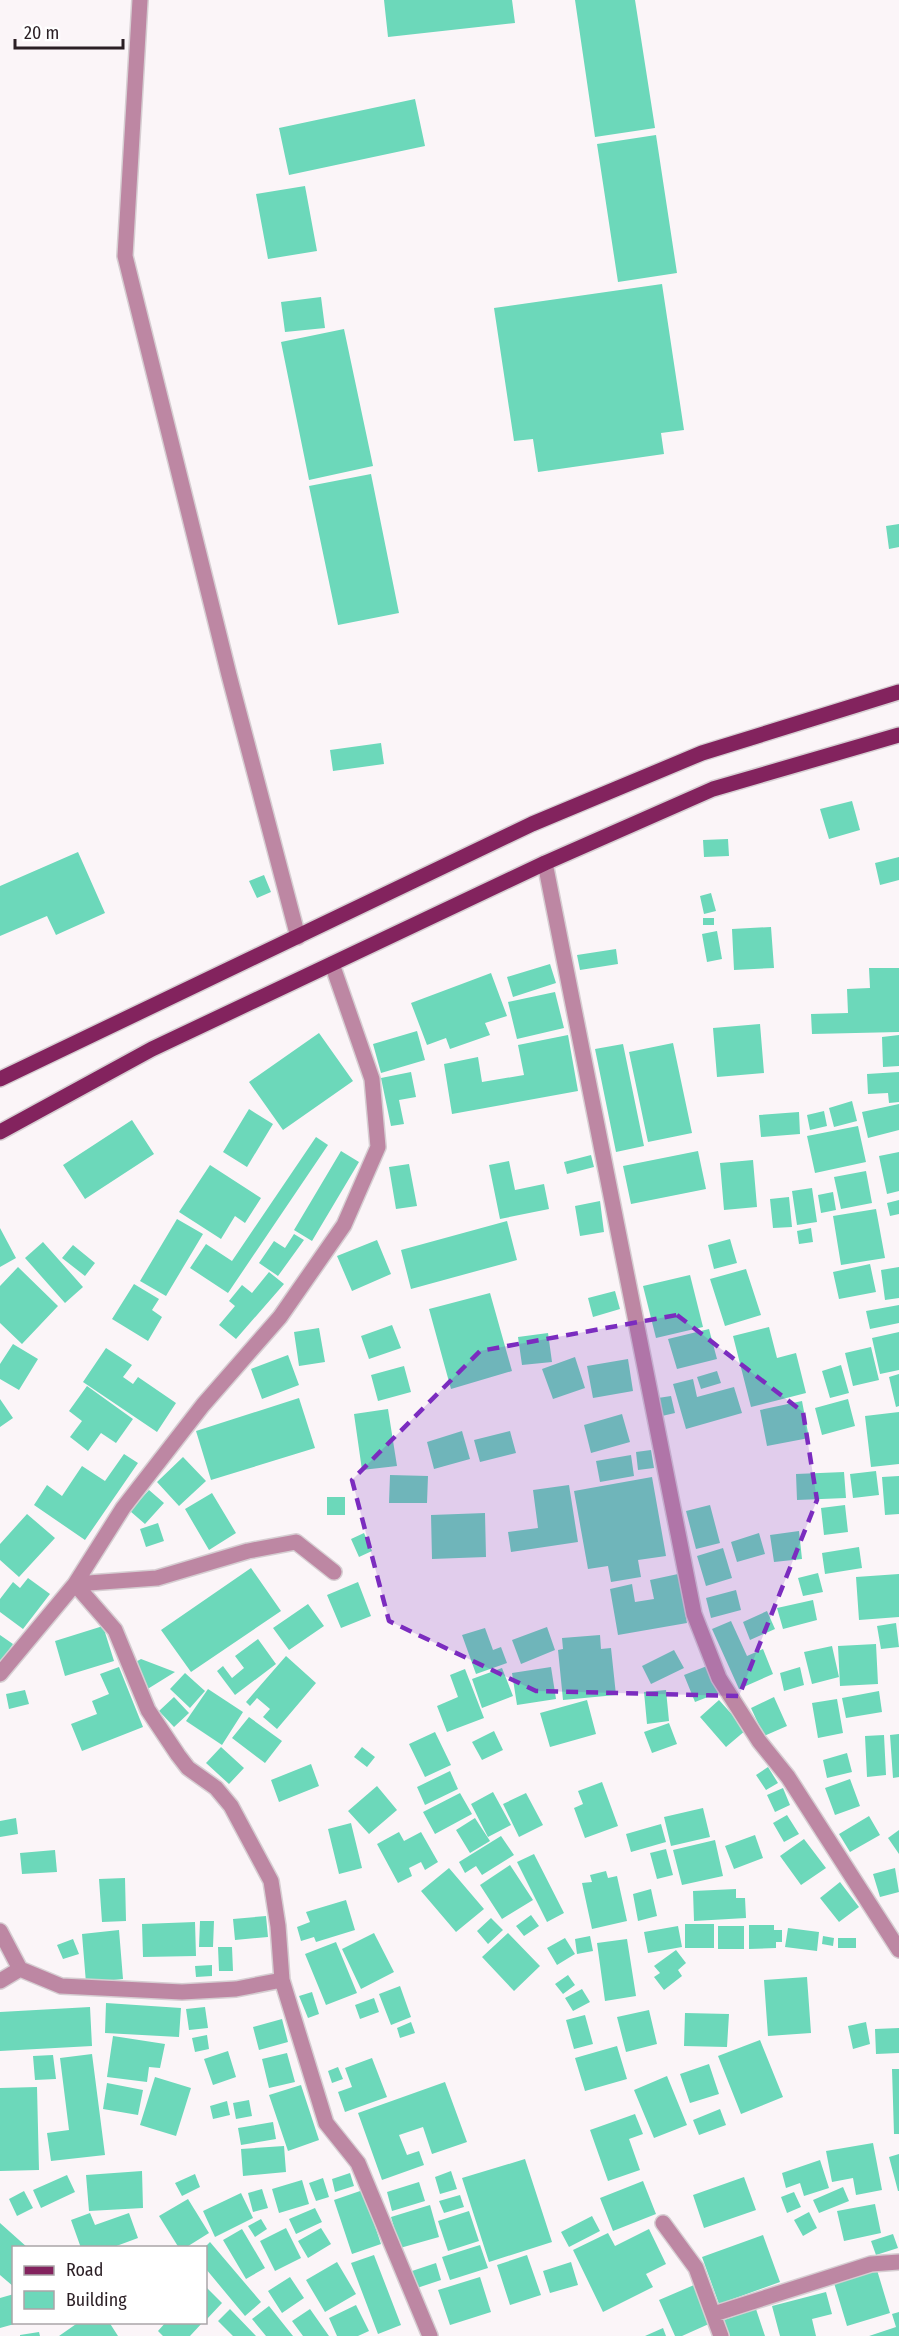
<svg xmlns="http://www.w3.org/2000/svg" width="899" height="2336" font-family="'Fira Sans Condensed',sans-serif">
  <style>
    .building { fill: #6cd8ba }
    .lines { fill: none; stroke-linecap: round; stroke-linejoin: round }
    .minor-casing { stroke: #d6ced2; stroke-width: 18 }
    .major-casing { stroke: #d6ced2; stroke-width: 18 }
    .minor { stroke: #bd87a3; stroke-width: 15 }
    .major { stroke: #83235e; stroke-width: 15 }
    .marked { fill: #7b2cbf; fill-opacity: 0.2; stroke: #7b2cbf; stroke-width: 4.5; stroke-dasharray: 12 8; stroke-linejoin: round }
  </style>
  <rect width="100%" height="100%" fill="#fbf5f8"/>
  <path class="building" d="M384,0h128l3,23 -127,14z
    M575,0h60l20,128 -60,9z
    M415,99l10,47 -136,29 -10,-47z
    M656,135l21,138 -59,9 -21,-138z
    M305,186l12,65 -49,8 -12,-65z
    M662,284l22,146 -23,3 3,21 -126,18 -5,-33 -19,2 -20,-133z
    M321,297l4,31 -40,4 -4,-30z
    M344,329l29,137 -64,14 -28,-138z
    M371,474l28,139 -61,12 -29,-139z
    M899,524v23l-10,2 -3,-23z
    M381,743l3,21 -51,7 -3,-21z
    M852,801l8,29 -31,9 -9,-30z
    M728,839l1,17 -25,1 -1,-17z
    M78,852l27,61 -49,22 -9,-19 -47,20v-50z
    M899,857v23l-19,5 -5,-22z
    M264,875l7,17 -14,6 -8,-17z
    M711,893l5,18 -12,3 -4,-18z
    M703,918h11v7h-11z
    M771,927l3,41 -40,2 -2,-41z
    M717,931l5,28 -15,3 -5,-28z
    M616,949l2,15 -38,6 -3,-15z
    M550,964l6,19 -43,14 -6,-20z
    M869,968h30v64l-87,2 -1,-20 37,-1 -1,-24 23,-1z
    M491,973l16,43 -22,7 5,12 -40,14 -4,-11 -19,7 -16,-42z
    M555,992l9,36 -47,11 -9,-37z
    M760,1024l4,49 -47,4 -4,-49z
    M417,1031l8,29 -44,13 -8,-29z
    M319,1033l34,48 -70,49 -34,-48z
    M568,1035l10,56 -126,23 -8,-50 34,-7 4,25 42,-7 -6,-30z
    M899,1035v31l-16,1 -1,-30z
    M673,1043l19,90 -44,9 -19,-90z
    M623,1044l21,102 -28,6 -21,-103z
    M411,1072l5,25 -17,3 5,24 -13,2 -10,-48z
    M899,1072v30l-10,1 -1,-10 -20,1 -1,-20z
    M852,1101l5,20 -23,6 -5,-19z
    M899,1104v26l-31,8 -6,-26z
    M249,1109l24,15 -26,43 -24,-15z
    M824,1111l3,15 -17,4 -3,-15z
    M799,1112l1,22 -39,3 -2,-22z
    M132,1120l22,34 -69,45 -22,-34z
    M858,1126l8,36 -51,11 -8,-37z
    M316,1137l12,8 -100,148 -38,-25 16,-24 26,17z
    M341,1151l18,11 -47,79 -18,-11z
    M698,1151l8,38 -75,15 -8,-38z
    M899,1152v39l-12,3 -8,-38z
    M591,1155l3,12 -27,7 -3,-12z
    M753,1160l4,47 -33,3 -4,-47z
    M509,1161l6,29 29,-6 5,25 -49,10 -11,-54z
    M409,1164l8,42 -21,3 -7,-42z
    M210,1165l51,33 -16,25 -10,-7 -14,23 -42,-27z
    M866,1171l6,32 -31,6 -7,-32z
    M812,1188l5,34 -20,3 -5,-34z
    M833,1192l3,18 -15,3 -3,-18z
    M789,1197l3,30 -19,1 -3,-29z
    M899,1200v14l-9,2 -3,-13z
    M600,1201l4,31 -24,4 -5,-30z
    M876,1209l9,49 -44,7 -8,-49z
    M177,1219l26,15 -37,62 -26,-15z
    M507,1221l10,39 -106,29 -10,-39z
    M0,1228l16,30 -16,9z
    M811,1228l2,14 -14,2 -2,-13z
    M294,1234l10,6 -26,36 -19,-13 15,-22 11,7z
    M730,1239l7,24 -23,6 -6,-24z
    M377,1240l14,34 -39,17 -15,-35z
    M43,1242l40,45 -18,16 -40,-45z
    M73,1245l22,18 -10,13 -23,-18z
    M870,1264l6,28 -37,7 -6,-27z
    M18,1267l40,39 -36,38 -22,-21v-37z
    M899,1267v31l-14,2 -4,-30z
    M746,1269l15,46 -36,11 -15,-47z
    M269,1272l15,12 -48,55 -17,-14 16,-19 -6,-5 13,-16 10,8z
    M690,1275l13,52 -47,11 -13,-52z
    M134,1284l25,15 -7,11 10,7 -14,24 -36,-22z
    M615,1291l5,18 -27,8 -5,-19z
    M490,1293l22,78 -61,18 -22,-80z
    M899,1305v18l-29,6 -4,-18z
    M392,1325l9,23 -32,11 -8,-23z
    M769,1327l8,31 19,-5 10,40 -55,14 -18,-71z
    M319,1328l6,34 -26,4 -5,-34z
    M709,1329l8,30 -40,10 -9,-30z
    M899,1332v38l-19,4 -8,-36z
    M548,1333l4,29 -30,3 -4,-28z
    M13,1344l25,15 -19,31 -19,-11v-15z
    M871,1347l8,33 -26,6 -8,-33z
    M106,1348l26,17 -9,12 10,7 5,-7 38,26 -19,29 -74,-50z
    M288,1355l11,30 -37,14 -11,-30z
    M575,1357l10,31 -32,11 -11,-30z
    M628,1359l5,32 -40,7 -6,-32z
    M841,1365l8,28 -19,5 -8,-27z
    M404,1366l7,26 -33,9 -7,-26z
    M717,1371l4,12 -20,6 -4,-12z
    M899,1374v32l-3,1 -7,-30z
    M693,1379l4,18 37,-10 8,26 -56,16 -13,-45z
    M87,1386l46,33 -17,24 -15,-10 -13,18 -18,-14 12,-16 -13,-10z
    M671,1396l4,17 -13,3 -4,-18z
    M299,1398l16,50 -104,32 -15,-49z
    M0,1399l13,19 -13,9z
    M848,1399l7,27 -33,9 -7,-27z
    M802,1401l7,37 -42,8 -7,-36z
    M388,1409l9,57 -35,4 -8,-56z
    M899,1412v52l-28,3 -6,-51z
    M622,1414l8,28 -39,11 -7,-28z
    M462,1431l8,28 -36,10 -7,-27z
    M510,1431l6,22 -36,9 -6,-22z
    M651,1450l3,18 -16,2 -2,-18z
    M124,1454l14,9 -53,77 -51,-35 13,-20 15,11 20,-30 23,15z
    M631,1455l3,21 -34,6 -4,-21z
    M183,1457l23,24 -27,25 -22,-24z
    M876,1471l3,24 -26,3 -3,-24z
    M844,1472l2,26 -49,2 -1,-26z
    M390,1475l38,1 -1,27h-38z
    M899,1476v38l-14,1 -3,-38z
    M652,1477l14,79 -28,4 3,17 -30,5 -3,-16 -20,3 -14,-78z
    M569,1485l9,57 -67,10 -3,-20 30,-4 -5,-38z
    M149,1490l15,13 -19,21 -15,-13z
    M212,1493l24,40 -27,17 -24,-41z
    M327,1497h18v18h-18z
    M710,1505l10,38 -24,6 -10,-38z
    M845,1505l3,27 -24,3 -3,-27z
    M485,1513l1,44 -54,2 -1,-44z
    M27,1514l28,24 -36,39 -19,-17v-16z
    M158,1523l6,18 -18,6 -6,-18z
    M799,1531l3,28 -28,3 -4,-27z
    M364,1533l8,18 -13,6 -8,-18z
    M759,1533l6,21 -28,8 -6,-20z
    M859,1547l3,21 -37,6 -3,-21z
    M723,1548l9,30 -26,8 -9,-30z
    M251,1568l30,43 -90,61 -30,-42z
    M818,1573l5,19 -20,4 -5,-18z
    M678,1574l9,49 -69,12 -8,-46 22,-5 3,18 19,-3 -4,-19z
    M899,1574v43l-40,3 -3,-43z
    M28,1578l22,16 -27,35 -23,-17v-13l13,-17 7,6z
    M358,1582l13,34 -30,12 -14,-33z
    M736,1590l5,20 -30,8 -5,-20z
    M813,1600l4,20 -34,9 -6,-21z
    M308,1604l16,22 -35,24 -16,-22z
    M767,1611l8,18 -25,11 -7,-18z
    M731,1621l16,35 16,-7 10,25 -34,15 -27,-60z
    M896,1623l3,24 -18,2 -4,-23z
    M103,1626l11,35 -49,15 -10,-35z
    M547,1627l8,23 -34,14 -9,-24z
    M485,1628l8,22 8,-3 6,16 -31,11 -14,-39z
    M0,1635l13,9 -13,19z
    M600,1635l1,14 10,-1 5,47 -53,5 -5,-50 5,-1 -1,-11z
    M258,1639l18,25 -41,31 -18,-24 6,-5 9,12 12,-10 -9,-12z
    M876,1644l2,40 -38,2 -2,-40z
    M832,1646l7,31 -27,7 -8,-32z
    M674,1650l10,18 -33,16 -9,-18z
    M286,1656l30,27 -39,46 -14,-12 7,-8 -13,-11 -7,8 -4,-4z
    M141,1659l34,13 -29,18 -16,-25z
    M707,1666l11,27 -23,9 -11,-27z
    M119,1667l24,60 -61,24 -11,-27 26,-10 -5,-13 17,-7 -9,-20z
    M551,1667l5,32 -39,6 -5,-32z
    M800,1667l4,18 -20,6 -4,-18z
    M502,1668l11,28 -31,12 -10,-29z
    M465,1669l19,49 -37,14 -10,-26 21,-9 -8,-22z
    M185,1673l20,18 -15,17 -20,-19z
    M208,1689l35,23 -21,33 -36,-24z
    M25,1690l4,14 -20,5 -3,-15z
    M666,1690l3,31 -22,3 -3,-32z
    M879,1691l3,21 -36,6 -4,-20z
    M174,1697l15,16 -15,14 -15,-16z
    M774,1697l13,29 -23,10 -13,-28z
    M837,1699l6,34 -25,5 -6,-35z
    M587,1700l9,34 -46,13 -10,-34z
    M719,1700l27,30 -20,17 -26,-30z
    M249,1717l33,24 -17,22 -33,-25z
    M669,1723l8,21 -25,9 -8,-21z
    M494,1731l9,19 -21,10 -10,-18z
    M435,1732l16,33 -26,12 -16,-33z
    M899,1734v43l-6,1 -3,-43z
    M884,1735l2,40 -19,2 -2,-41z
    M221,1747l23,21 -15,16 -23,-21z
    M362,1747l13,10 -8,10 -13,-10z
    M847,1753l5,19 -25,6 -4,-18z
    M311,1764l8,22 -40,16 -8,-22z
    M768,1767l10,16 -12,7 -10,-15z
    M450,1771l8,18 -33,16 -8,-18z
    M850,1779l10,27 -25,9 -10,-27z
    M602,1782l16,44 -33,12 -11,-30 9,-4 -5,-13z
    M377,1786l20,24 -28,24 -21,-23z
    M783,1788l7,17 -15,7 -8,-17z
    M493,1792l18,33 -23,12 -17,-33z
    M460,1793l12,21 -37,20 -12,-22z
    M526,1793l17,32 -24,12 -16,-33z
    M703,1808l7,29 -39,9 -7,-29z
    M787,1815l12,19 -15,8 -11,-19z
    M869,1816l11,19 -30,17 -11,-18z
    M16,1818l2,16 -18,3v-16z
    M475,1818l15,23 -20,12 -14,-23z
    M351,1823l11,45 -23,6 -11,-45z
    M661,1824l5,18 -35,10 -5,-18z
    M899,1830v24l-11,-16z
    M399,1832l5,9 17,-9 17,30 -13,8 -4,-8 -12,6 3,8 -14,7 -21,-39z
    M755,1835l8,23 -29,11 -9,-23z
    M501,1836l13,19 -32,20 -6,-9 -11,7 -6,-11z
    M804,1839l22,29 -25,17 -21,-29z
    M715,1840l8,36 -41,9 -9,-35z
    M666,1849l7,26 -16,4 -7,-26z
    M55,1850l2,22 -35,2 -2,-21z
    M534,1854l30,59 -17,9 -30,-60z
    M510,1865l23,35 -31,19 -22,-34z
    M449,1868l35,41 -28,23 -35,-41z
    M895,1868l4,24 -19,5 -7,-23z
    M606,1871l2,7 9,-2 10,45 -35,8 -10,-46 10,-1 -2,-7z
    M125,1878l1,43 -24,1 -3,-43z
    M840,1882l19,25 -20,15 -19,-24z
    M651,1889l6,27 -19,5 -5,-27z
    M736,1889v9h9l1,20 -52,3 -1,-30z
    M346,1900l9,30 -39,12 -2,-5 -13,4 -4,-14 13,-5 -4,-10z
    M531,1915l8,11 -15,10 -8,-10z
    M266,1916l2,21 -33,3 -2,-21z
    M491,1918l12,12 -15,14 -11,-13z
    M200,1921h14l-1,26h-14z
    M195,1922l1,34 -53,1 -1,-33z
    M685,1924h29v24h-29z
    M749,1925h25v5h8v12h-6v6l-27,1z
    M678,1926l4,21 -34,6 -4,-21z
    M718,1926h26v23h-26z
    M788,1928l31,4 -2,19 -32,-4z
    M119,1930l4,49 -37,4 -4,-49z
    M374,1933l20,39 -33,17 -19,-40z
    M508,1933l32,33 -26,25 -32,-34z
    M590,1936l3,15 -16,3 -2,-15z
    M823,1936l11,2 -1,8 -11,-2z
    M565,1938l10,16 -18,11 -10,-17z
    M838,1938h18v10h-18z
    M73,1939l6,15 -16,5 -6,-14z
    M627,1939l9,57 -31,5 -8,-58z
    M336,1942l21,51 -31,12 -21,-51z
    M218,1947h14l1,24h-14z
    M676,1950l10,13 -8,7 4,6 -18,14 -10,-13 6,-4 -6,-7z
    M212,1965v11l-16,1 -1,-11z
    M568,1975l7,10 -12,9 -8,-10z
    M807,1977l4,56 -43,3 -4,-56z
    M400,1986l11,31 -20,8 -12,-31z
    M582,1989l8,13 -17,9 -8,-13z
    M312,1992l7,22 -11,4 -9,-22z
    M374,1998l5,14 -19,7 -5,-14z
    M106,2003l75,5 -2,29 -74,-4z
    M90,2007l2,39 -92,5v-39z
    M205,2007l3,21 -19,2 -3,-21z
    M649,2010l8,34 -31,8 -9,-35z
    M685,2013l44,1 -2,33 -43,-1z
    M585,2015l8,29 -19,5 -8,-29z
    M282,2019l6,23 -29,8 -6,-23z
    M411,2022l4,11 -15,5 -3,-10z
    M866,2022l4,22 -17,5 -5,-23z
    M899,2028v25l-23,1 -1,-25z
    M207,2035l2,14 -14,3 -3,-14z
    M113,2036l52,8 -5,24 -11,-1 -2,15 -40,-5z
    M760,2040l23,57 -42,17 -23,-58z
    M617,2046l10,33 -42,12 -10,-33z
    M228,2051l8,26 -23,8 -9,-26z
    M287,2053l8,29 -26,6 -7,-29z
    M92,2054l13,101 -54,6 -4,-28 22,-3 -9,-72z
    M53,2055l3,24 -21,1 -2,-24z
    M372,2058l15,39 -42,15 -7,-20 14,-5 -7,-19z
    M709,2064l10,30 -29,9 -10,-29z
    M338,2067l5,12 -11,4 -4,-12z
    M892,2069h7v65h-5z
    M667,2076l20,49 -33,13 -20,-48z
    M155,2077l36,11 -15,48 -36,-11z
    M445,2082l22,60 -35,12 -9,-27 -24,8 8,20 12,-4 5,14 -42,15 -24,-67z
    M107,2083l36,7 -5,25 -35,-6z
    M301,2085l18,55 -31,11 -19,-56z
    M37,2087l2,83 -39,1v-83z
    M249,2100l3,16 -16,3 -3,-16z
    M227,2101l3,14 -17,4 -3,-13z
    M720,2109l6,16 -27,10 -6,-15z
    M635,2114l8,20 -14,5 11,31 -32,11 -18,-51z
    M273,2122l3,17 -35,6 -3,-17z
    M873,2143l9,47 -26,5 -3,-17 -21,4 -6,-31z
    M284,2146l2,26 -43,4 -2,-27z
    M899,2154v37h-1l-9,-34z
    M525,2159l27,83 -63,20 -27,-84z
    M820,2160l9,28 -25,8 -4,-13 -14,5 -4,-15z
    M142,2171l1,37 -54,3 -3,-36z
    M451,2171l6,18 -17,5 -5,-17z
    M350,2173l4,13 -19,6 -3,-13z
    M195,2174l5,13 -18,9 -7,-13z
    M67,2175l8,17 -34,16 -8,-18z
    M744,2177l12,33 -52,18 -11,-33z
    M323,2178l6,19 -13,4 -7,-18z
    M302,2180l7,24 -30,9 -7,-24z
    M643,2181l13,33 -43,17 -13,-33z
    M419,2182l6,19 -33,10 -5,-19z
    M843,2187l6,14 -30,12 -6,-13z
    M262,2189l6,19 -15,4 -5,-19z
    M363,2190l18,54 -29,10 -18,-54z
    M24,2191l9,17 -16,8 -8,-17z
    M794,2192l7,15 -14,6 -6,-16z
    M241,2193l12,25 -38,19 -12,-26z
    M460,2195l4,12 -20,6 -5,-12z
    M188,2199l21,34 -24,15h-6l-20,-32z
    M875,2204l6,29 -37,8 -7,-30z
    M430,2205l9,32 -39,11 -9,-31z
    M315,2208l7,14 -26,12 -7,-15z
    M469,2211l10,30 -31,10 -10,-30z
    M809,2212l8,16 -14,8 -9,-16z
    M90,2213l5,12 34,-12 9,25 -27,10h-30l-10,-28z
    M592,2216l8,15 -31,16 -8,-15z
    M261,2219l6,10 -12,8 -7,-11z
    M0,2223l28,25h-14v39l-14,-12z
    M286,2228l15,30 -26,13 -15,-30z
    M321,2228l10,16 -23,14 -10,-17z
    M242,2229l23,39 -19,11 -23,-39z
    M649,2229l17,35 -20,10 7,13 -50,25 -30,-62 35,-17 7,13z
    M893,2234l5,14 -22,7 -5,-14z
    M763,2235l17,47 -61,22 -17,-47z
    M210,2242l51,60 -16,14 -39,-47v-21h-2z
    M480,2245l8,23 -38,12 -8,-23z
    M374,2255l27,70 -23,9 -27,-71z
    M527,2255l14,40 -31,10 -13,-40z
    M337,2262l19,32 -31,18 -19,-32z
    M571,2262l7,23 -28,8 -7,-22z
    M436,2263l5,17 -24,8 -5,-17z
    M877,2270l13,43 -43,13 -13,-43z
    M290,2277l14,21 -22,15 -14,-22z
    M480,2277l11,35 -41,13 -12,-35z
    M694,2285l17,38 -29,13h-7l-16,-36z
    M206,2287l16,16 -16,17z
    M826,2292l6,22 -20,5 4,17h-36l-8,-30z
    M14,2294v28l4,1 -18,5v-30z
    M356,2305l13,26 -11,5h-21l-8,-18z
    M269,2306l24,30h-27l-14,-17z
    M230,2309l26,27h-23l-15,-15z
    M310,2309l19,27h-26l-11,-15z
    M756,2309l9,27h-36l-5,-16z
    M899,2312v24h-30l27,-9 -4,-13z
    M79,2322h30l9,14h-59z
    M166,2322h37l-13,14h-27l-5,-5z
    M663,2328l3,8h-21z
    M39,2332l1,4h-20v-1z"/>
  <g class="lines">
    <defs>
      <path id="minor" d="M140,0l-15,256 104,419 69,262
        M545,863l149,751 25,64 40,63 29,36 111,173
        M75,1584l40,46 33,80 30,45 10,13 28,20 15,18 40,75 7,45 4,54 44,143 32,40 72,173
        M75,1584l82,-6 91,-27 48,-9 38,30
        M0,1674l75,-90 48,-76 80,-103 77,-88 64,-92 34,-78 -6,-68 -40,-115
        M0,1931l20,38 41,17 121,6 54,-3 46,-9
        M0,1981l20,-12
        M663,2223l33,45 25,68
        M714,2314l157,-50 28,-2"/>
      <path id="major" d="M0,1079l532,-255 170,-71 197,-61
        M0,1132l152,-83 393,-186 168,-74 186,-54"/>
    </defs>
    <use href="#minor" class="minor-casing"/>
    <use href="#major" class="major-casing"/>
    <use href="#minor" class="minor"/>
    <use href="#major" class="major"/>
  </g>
  <path class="marked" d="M677,1315l126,97 14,88 -78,196 -203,-5 -147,-70 -37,-141 128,-129z"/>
  <rect x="12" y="2246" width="195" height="78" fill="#ffffff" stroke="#aaa5a8" stroke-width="1.5"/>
  <rect x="24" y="2266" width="30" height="9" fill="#83235e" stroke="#aaa5a8" stroke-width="1.5"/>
  <text x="66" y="2276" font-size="18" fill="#2b1f25">Road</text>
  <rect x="24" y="2291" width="30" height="18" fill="#6cd8ba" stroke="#aaa5a8" stroke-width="1.5"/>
  <text x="66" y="2306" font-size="18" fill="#2b1f25">Building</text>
  <path d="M15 39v9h108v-9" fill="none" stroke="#2b1f25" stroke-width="3"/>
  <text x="24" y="39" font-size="18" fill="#2b1f25" stroke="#ffffff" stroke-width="4.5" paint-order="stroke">20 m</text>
</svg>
